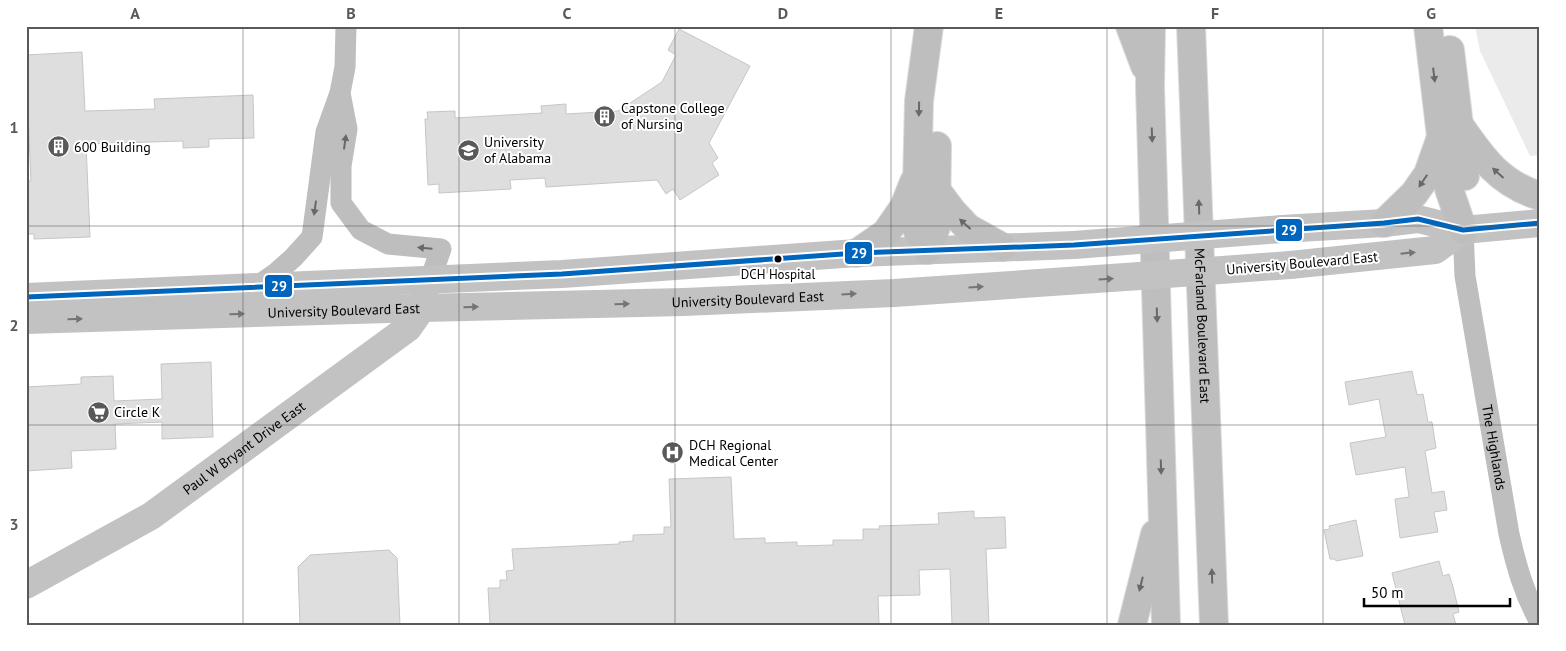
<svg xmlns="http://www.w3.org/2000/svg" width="1566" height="651" font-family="'PT Sans',sans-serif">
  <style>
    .green { fill: #ebebeb }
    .building { fill: #dedede; stroke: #c6c6c6 }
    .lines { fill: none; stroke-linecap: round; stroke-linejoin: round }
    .highway-casing { stroke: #dbdbdb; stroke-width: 30 }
    .street { stroke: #bebebe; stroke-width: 21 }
    .secondary { stroke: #c2c2c2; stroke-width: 28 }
    .highway { stroke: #bebebe; stroke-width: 28 }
    .secondary-bridge { stroke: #c2c2c2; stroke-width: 28 }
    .bus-1-casing { stroke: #fff; stroke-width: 9 }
    .bus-1 { stroke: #0065bd; stroke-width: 5 }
    .oneway { fill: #686868 }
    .oneway2 { fill: #747474 }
    .grid { fill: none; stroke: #595959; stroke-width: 1; stroke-opacity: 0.55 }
    .bus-dot { fill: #000; stroke: #fff; stroke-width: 2 }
    .labels { text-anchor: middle; stroke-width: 4; stroke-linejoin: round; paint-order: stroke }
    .bus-label { font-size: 13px; fill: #000; stroke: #fff }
    .poi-label { font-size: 14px; fill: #000; stroke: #fff; text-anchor: start }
    .street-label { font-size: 14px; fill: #000; stroke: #fff }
    .line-badge { stroke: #fff; stroke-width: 2 }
    .badge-label { font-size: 14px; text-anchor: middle; font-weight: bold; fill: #fff }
    .neatline { fill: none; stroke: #595959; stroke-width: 2 }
    .grid-label { font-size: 16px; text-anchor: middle; font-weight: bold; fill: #595959 }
  </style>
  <rect width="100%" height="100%" fill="#fff"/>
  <path class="green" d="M1475,26h65v129l-10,1 -50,-105z"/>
  <path class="building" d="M679,29l71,37 -41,77 9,15 -6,5 7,12 -39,25 -7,-11 -7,5 -9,-14 -111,7 -1,-9 -35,2 1,9 -72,4v-9l-11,1 -3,-66h3l-1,-7 28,-1v7l87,-5 -1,-7 25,-2v10l52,-3 44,-29 14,-27 -8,-5z
    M82,52l3,59 70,-2 -1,-10 99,-4 1,43 -45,1v8l-26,1v-7l-97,3 4,93 -56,2v-5h-8v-53h5l-3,-69h-2v-57z
    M211,362l2,75 -51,2v-17l-47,2 1,25 -45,2 1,17 -46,3v-84l55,-3v-7l32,-1 1,25 48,-2 -1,-35z
    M1412,371l5,24 6,-1 5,28h4l4,26 -11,3 7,42 12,-2 3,19 -13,2 4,20 -38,6 -5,-39 14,-2 -4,-30 -49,8 -6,-32 36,-6 -7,-38 -30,6 -4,-23z
    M731,477l3,62 31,-1v5l32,-1v4l36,-1v-5h30v-11h17l-1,-3 60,-2 -1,-11 36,-2v7l31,-1 1,31 -20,1 3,76h-37l-2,-56 -31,1 1,25 -42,1 1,29h-389l-2,-37h12v-8h7l-1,-9 8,-1 -2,-21 107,-5v-2l14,-1v-6l31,-1v-7h7l-2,-48z
    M1356,520l7,36 -27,5 -1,-2h-5l-6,-29 6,-1 -1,-3z
    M389,550l8,8 3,67h-100l-2,-58 12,-12z
    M1439,561l4,15 6,-2 4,13 6,25 -6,2 3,11h-51l-13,-52z"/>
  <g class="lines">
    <defs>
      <g id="highway">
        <path d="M1130,26l15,40"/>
        <path d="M1151,26l-1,61 16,538"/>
        <path id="s4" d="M1191,26l23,599"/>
        <path d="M1428,26l13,110 8,53 14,41"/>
        <path d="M1450,50l15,126"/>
        <path d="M1460,126c22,32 40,58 80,70"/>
        <path d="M937,191l15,20 16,17 34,19"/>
        <path d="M1384,223l30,-29 14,-20 12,-34"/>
        <path d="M927,250l-11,-23 3,-126 10,-75"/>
        <path d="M927,250l9,-23 1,-81"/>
        <path d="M857,253l29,-20 18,-26 10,-25"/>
        <path d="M1132,625l23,-91"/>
      </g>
    </defs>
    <use href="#highway" class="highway-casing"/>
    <g class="street">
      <path d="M340,93l7,36 -6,37v37l20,27 27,14 53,5 -11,31"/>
      <path id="s1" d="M1463,230l2,46 44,258c7,31 15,60 31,88"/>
      <path d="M255,288l21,-15 17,-15 19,-21 14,-105 14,-39 5,-26 1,-41"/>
    </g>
    <g class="secondary">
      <path d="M1282,229l102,-6 34,-4 45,11 77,-7"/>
      <path d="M1290,265l145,-15 28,-20"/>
      <path d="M26,297l536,-23 295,-21 217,-8"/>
      <path id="s2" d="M26,320l396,-12 262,-6 210,-9 246,-17"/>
      <path id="s3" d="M26,585l125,-69 257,-188 14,-20 3,-12"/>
    </g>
    <use href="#highway" class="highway"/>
    <path class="secondary-bridge" d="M1074,245l208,-16
      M1140,276l150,-11"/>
    <defs>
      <path id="bus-1" d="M26,297l536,-23 295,-21 217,-8 310,-22 34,-4 45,11 77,-7"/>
    </defs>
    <use href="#bus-1" class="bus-1-casing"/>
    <use href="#bus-1" class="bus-1"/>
  </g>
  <defs><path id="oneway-solid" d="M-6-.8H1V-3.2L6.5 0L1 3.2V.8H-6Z" transform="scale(1.25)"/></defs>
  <g class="oneway">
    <use href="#oneway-solid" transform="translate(1434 75) rotate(83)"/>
    <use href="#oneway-solid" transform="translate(919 109) rotate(91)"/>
    <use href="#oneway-solid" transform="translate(1152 135) rotate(88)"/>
    <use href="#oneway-solid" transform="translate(345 142) rotate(-82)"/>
    <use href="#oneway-solid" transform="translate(1498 173) rotate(-138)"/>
    <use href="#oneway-solid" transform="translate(1423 181) rotate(124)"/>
    <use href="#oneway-solid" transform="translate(1199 207) rotate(-92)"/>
    <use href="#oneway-solid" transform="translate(315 208) rotate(98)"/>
    <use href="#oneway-solid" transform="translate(965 224) rotate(-138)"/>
    <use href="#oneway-solid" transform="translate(425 248) rotate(-175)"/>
    <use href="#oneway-solid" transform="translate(1157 315) rotate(88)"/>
    <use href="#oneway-solid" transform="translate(1161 467) rotate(88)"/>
    <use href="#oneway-solid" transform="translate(1212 576) rotate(-92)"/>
    <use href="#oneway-solid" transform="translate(1141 584) rotate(104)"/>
  </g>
  <g class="oneway2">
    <use href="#oneway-solid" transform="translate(1408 253) rotate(-6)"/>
    <use href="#oneway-solid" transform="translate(1106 279) rotate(-4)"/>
    <use href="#oneway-solid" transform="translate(976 287) rotate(-3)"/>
    <use href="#oneway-solid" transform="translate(849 294) rotate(-3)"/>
    <use href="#oneway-solid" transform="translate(622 304) rotate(-1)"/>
    <use href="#oneway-solid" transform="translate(471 307) rotate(-1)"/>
    <use href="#oneway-solid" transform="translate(237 314) rotate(-2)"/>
    <use href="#oneway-solid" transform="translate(75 319) rotate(-2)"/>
  </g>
  <path class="grid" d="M243,26v599M459,26v599M675,26v599M891,26v599M1107,26v599M1323,26v599M26,226h1514M26,425h1514"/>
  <defs>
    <symbol id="building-disc" viewBox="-11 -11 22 22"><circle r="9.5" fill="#595959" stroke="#fff"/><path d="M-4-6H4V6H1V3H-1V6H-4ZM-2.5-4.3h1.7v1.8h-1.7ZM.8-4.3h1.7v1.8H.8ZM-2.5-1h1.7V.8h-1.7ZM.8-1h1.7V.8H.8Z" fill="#fff"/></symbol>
    <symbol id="university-disc" viewBox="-11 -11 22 22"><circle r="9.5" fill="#595959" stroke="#fff"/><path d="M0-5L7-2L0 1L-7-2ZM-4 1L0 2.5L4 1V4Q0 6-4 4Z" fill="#fff"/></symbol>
    <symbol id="supermarket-disc" viewBox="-11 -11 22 22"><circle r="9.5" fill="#595959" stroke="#fff"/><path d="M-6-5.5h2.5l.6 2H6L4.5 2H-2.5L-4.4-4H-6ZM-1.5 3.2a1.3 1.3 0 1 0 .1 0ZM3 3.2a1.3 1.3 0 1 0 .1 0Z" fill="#fff"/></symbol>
    <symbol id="hospital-disc" viewBox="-11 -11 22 22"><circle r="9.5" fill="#595959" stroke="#fff"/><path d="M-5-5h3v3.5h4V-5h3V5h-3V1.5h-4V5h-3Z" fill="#fff"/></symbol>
  </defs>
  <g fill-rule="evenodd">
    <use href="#building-disc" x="592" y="104" width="25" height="25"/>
    <use href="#building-disc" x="46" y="134" width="25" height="25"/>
    <use href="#university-disc" x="456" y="138" width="25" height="25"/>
    <use href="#supermarket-disc" x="86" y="400" width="25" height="25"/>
    <use href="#hospital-disc" x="660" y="440" width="25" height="25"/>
  </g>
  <circle class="bus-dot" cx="778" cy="259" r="4.5"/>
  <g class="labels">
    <g class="bus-label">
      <text x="778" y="279">DCH Hospital</text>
    </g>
    <g class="poi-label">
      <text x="621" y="113">Capstone College<tspan x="621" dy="16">of Nursing</tspan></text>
      <text x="484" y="147">University<tspan x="484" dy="16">of Alabama</tspan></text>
      <text x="74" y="152">600 Building</text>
      <text x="114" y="417">Circle K</text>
      <text x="689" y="450">DCH Regional<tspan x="689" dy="16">Medical Center</tspan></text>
    </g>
    <g class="street-label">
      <text transform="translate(1302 263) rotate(-5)" y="5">University Boulevard East</text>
      <text dy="5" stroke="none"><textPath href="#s2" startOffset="722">University Boulevard East</textPath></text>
      <text dy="5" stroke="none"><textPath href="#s2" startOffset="318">University Boulevard East</textPath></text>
      <text dy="5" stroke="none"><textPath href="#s4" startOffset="300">McFarland Boulevard East</textPath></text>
      <text dy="5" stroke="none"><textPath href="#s3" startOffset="258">Paul W Bryant Drive East</textPath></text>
      <text dy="5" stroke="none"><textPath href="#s1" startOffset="220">The Highlands</textPath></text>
    </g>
  </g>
  <g class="line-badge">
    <rect x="1275" y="218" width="28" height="24" rx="5" fill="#0065bd"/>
    <rect x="844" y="241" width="29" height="24" rx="5" fill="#0065bd"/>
    <rect x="264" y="274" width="29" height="24" rx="5" fill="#0065bd"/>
  </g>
  <g class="badge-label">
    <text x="1289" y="235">29</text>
    <text x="859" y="258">29</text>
    <text x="279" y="291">29</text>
  </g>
  <rect width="1566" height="651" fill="none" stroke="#ffffff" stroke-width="55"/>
  <path d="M1364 598v8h146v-8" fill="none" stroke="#000000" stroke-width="2.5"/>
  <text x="1371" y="598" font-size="15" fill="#000000" stroke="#ffffff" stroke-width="4" paint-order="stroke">50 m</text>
  <rect x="28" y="28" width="1510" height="596" class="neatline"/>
  <g class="grid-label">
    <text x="135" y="19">A</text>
    <text x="351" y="19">B</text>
    <text x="567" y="19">C</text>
    <text x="783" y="19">D</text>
    <text x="999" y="19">E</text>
    <text x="1215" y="19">F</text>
    <text x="1431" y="19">G</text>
    <text x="14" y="133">1</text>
    <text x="14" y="331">2</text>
    <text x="14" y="530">3</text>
  </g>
</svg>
